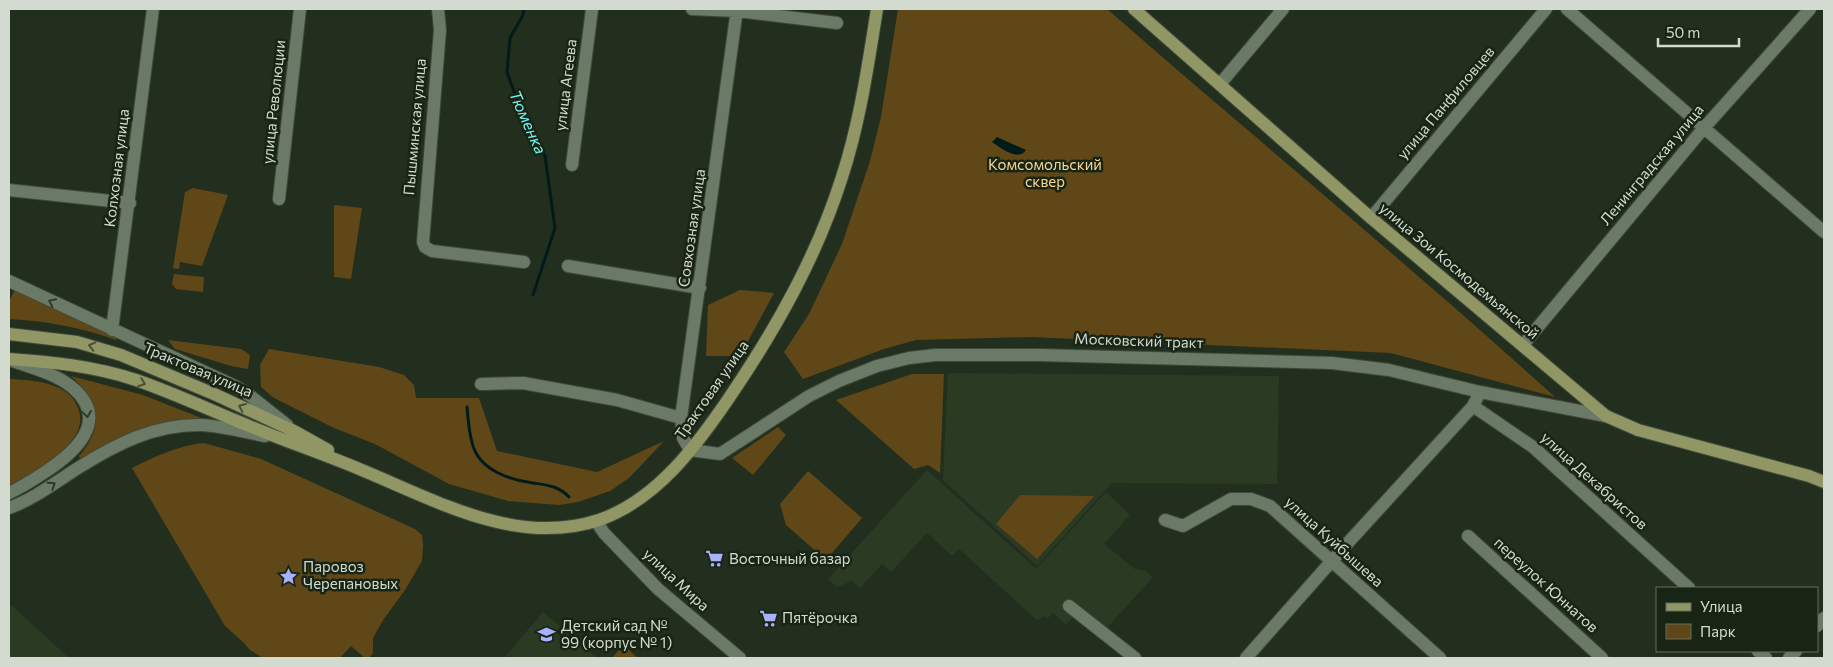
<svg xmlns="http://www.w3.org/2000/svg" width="1833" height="667" font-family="Commissioner,sans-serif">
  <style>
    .built { fill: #2a3a23 }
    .green { fill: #604718 }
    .water { fill: #011b1b }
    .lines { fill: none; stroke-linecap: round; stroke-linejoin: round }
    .stream { stroke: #011b1b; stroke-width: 3 }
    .minor-casing { stroke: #404a3b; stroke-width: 14 }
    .major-casing { stroke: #404a3b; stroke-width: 14 }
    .minor { stroke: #6b7a66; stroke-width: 12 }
    .major { stroke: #909664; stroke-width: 12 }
    .oneway { stroke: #2e3a28 }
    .oneway2 { stroke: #495234 }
    .labels { text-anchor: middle; stroke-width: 5; stroke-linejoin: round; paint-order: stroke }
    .street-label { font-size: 15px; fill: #d3dbd0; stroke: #192514 }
    .park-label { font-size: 15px; fill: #f9d495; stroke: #192514 }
    .poi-label { font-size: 15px; fill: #d3dbd0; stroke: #192514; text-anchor: start }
    .water-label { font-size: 16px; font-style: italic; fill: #77f5f2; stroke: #192514 }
  </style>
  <rect width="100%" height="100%" fill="#232f1e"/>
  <path class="built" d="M948,373l331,3 -2,108 -165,-1 -75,83 -94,-86z
    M927,470l109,99 70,-77 24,23 -26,29 31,25 11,2 7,6 -47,52 -25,-21 -15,17 -13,-12 -6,6 -4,-3 -5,5 -79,-72 -7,7 -25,-23 -36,39 -9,-8 -22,24 -8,-7 -15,6 -9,-8z
    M9,603l13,12 47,43h-60z
    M543,612l54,46h-93z"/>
  <path class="green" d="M898,9h209c149,130 301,255 448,388l-164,-44 -359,-16 -116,3 -32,9 -81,30 -19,-27 25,-38 33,-70 28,-83 11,-44z
    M193,188l35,7 -26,71 -22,-4 -1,7 -6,-1 12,-76z
    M334,205l28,3 -11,71 -17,-2z
    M174,274l30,3 -1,15 -27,-3 -4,-5z
    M15,289l70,32 1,3 31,13 -1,3c-36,-13 -70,-19 -107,-21v-17z
    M740,290l34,3 -34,63h-34l2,-51z
    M168,340l73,9 9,6 -2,14 -17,-3 -56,-17z
    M269,349l110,18 25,8 10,10 2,13h63l18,53 100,21 67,-31 -35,37 -19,13 -32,11 -19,3 -51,-4 -59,-17 -74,-40 -41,-16 -60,-30 -13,-11 -1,-22z
    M912,374h32l-4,99 -12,-8 -14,4 -78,-69z
    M71,376l72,19 61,24c-51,3 -80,15 -124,40l-1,-3c26,-29 20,-55 -8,-80z
    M9,379c15,1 31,1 45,7 10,3 19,10 23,20 18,34 -43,69 -68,79z
    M778,427l8,8 -33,40 -21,-17z
    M204,443l57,16 154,70 7,6 1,10 -1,16 -17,29 -22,30 -10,18v15l-4,5h-4l-14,-12 -11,12h-77l-13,-8 -8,-9 -17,-15 -93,-158c22,-11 47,-23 72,-25z
    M808,471l54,47 -36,42 -40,-35 -6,-21z
    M1020,495l74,1 -57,63 -41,-35z
    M623,645l15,13h-26z"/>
  <path class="water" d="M997,137l29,13c-8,12 -25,-2 -34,-8z"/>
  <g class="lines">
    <path class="stream" d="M524,9l-1,6 -13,23 -3,34 14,39 24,45 10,72 -22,67
      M467,407c1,13 2,27 6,39 8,25 38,34 60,37 14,2 26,3 36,14"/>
    <defs>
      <path id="minor" d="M438,9l2,21 -17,212 2,5 7,4 92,11
        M692,9l45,2 100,12
        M737,9l-56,409 2,20 7,12 30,4 89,-58 30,-15 38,-15 32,-8 26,-3h104l293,8 57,7 91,22 126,24
        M1567,9l257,223
        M1220,84l63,-75
        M572,165l20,-156
        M9,190l121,13
        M279,199l21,-190
        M1371,218l175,-209
        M568,266l132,22
        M9,281l226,105 14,9 38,30
        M112,330l41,-321
        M1523,345l180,-216 107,-120
        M481,384l42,-1 94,17 64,18
        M1473,406l60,41 156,141
        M9,493c13,-6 24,-13 36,-21 29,-19 66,-51 28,-84 -16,-14 -41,-20 -60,-27
        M9,508c25,-9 47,-26 69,-40 38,-24 77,-44 123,-43 22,1 43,7 64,11
        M1165,520l18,6 48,-27h20l19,7 170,152
        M596,521l8,12 54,56 82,69
        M1468,536l134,122
        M1069,606l66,52
        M1817,626l7,-8
        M1758,651l8,7
        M1246,658l99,-112 128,-140 7,-14
        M1789,658l7,-7"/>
      <path id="major" d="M1134,9l237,209 235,198 32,14 171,46 15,6
        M9,334l68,8 44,13 93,39 80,37 34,19
        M9,359c43,3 85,7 127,21 38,13 76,31 113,46 38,16 78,29 115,45 73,30 153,76 235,49 58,-20 99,-76 132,-125 46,-68 86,-139 111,-218 18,-55 26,-112 35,-168"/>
    </defs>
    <use href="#minor" class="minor-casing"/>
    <use href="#major" class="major-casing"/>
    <use href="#minor" class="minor"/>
    <use href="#major" class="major"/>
  </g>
  <defs><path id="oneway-chevron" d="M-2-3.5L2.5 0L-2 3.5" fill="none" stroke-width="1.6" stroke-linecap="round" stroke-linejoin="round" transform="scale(1.25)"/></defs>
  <g class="oneway">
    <use href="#oneway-chevron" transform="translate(52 302) rotate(-154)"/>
    <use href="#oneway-chevron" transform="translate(87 414) rotate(82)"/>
    <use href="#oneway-chevron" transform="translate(52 485) rotate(-33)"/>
  </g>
  <g class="oneway2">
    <use href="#oneway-chevron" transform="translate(92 346) rotate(-166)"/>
    <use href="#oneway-chevron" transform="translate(142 383) rotate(20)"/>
    <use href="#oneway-chevron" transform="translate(242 407) rotate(-155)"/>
  </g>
  <defs>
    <symbol id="supermarket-bare" viewBox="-9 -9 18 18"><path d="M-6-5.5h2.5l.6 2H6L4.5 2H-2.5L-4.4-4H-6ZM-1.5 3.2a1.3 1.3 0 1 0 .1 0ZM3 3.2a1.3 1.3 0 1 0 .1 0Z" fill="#a7b1fc" stroke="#192514" stroke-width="2.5" paint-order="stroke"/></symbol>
    <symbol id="sight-bare" viewBox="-9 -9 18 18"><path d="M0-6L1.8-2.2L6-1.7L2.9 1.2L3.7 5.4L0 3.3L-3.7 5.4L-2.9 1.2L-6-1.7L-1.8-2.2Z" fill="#a7b1fc" stroke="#192514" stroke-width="2.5" paint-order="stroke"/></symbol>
    <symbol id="school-bare" viewBox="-9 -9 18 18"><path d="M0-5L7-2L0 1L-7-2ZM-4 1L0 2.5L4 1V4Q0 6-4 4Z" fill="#a7b1fc" stroke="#192514" stroke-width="2.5" paint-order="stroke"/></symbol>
  </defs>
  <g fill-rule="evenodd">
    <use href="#supermarket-bare" x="702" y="546" width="25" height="25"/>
    <use href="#sight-bare" x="276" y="564" width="25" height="25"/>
    <use href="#supermarket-bare" x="756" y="606" width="25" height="25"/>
    <use href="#school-bare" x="534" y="622" width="25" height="25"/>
  </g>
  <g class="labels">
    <g class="street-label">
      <text transform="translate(566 85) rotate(-83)" y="5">улица Агеева</text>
      <text transform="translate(274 102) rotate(-84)" y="5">улица Революции</text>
      <text transform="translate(1446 103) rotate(-50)" y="5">улица Панфиловцев</text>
      <text transform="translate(415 127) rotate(-85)" y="5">Пышминская улица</text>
      <text transform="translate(1652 165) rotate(-50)" y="5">Ленинградская улица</text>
      <text transform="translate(117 168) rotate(-83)" y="5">Колхозная улица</text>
      <text transform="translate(692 228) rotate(-82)" y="5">Совхозная улица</text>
      <text transform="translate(1459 271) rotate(40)" y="5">улица Зои Космодемьянской</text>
      <text transform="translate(1139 341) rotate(2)" y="5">Московский тракт</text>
      <text transform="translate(198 370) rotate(23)" y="5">Трактовая улица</text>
      <text transform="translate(712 390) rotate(-55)" y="5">Трактовая улица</text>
      <text transform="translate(1594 481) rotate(42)" y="5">улица Декабристов</text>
      <text transform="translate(1334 542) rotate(42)" y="5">улица Куйбышева</text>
      <text transform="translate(676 580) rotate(43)" y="5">улица Мира</text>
      <text transform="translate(1546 585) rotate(42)" y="5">переулок Юннатов</text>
    </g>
    <g class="park-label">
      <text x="1045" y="170">Комсомольский<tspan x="1045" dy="17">сквер</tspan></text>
    </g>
    <g class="poi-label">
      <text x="729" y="564">Восточный базар</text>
      <text x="303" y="572">Паровоз<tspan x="303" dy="17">Черепановых</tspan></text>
      <text x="782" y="623">Пятёрочка</text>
      <text x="561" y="631">Детский сад №<tspan x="561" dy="17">99 (корпус № 1)</tspan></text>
    </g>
    <g class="water-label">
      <text transform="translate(528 122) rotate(66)" y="6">Тюменка</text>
    </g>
  </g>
  <rect width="1833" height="667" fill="none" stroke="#d3dbd0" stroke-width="20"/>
  <rect x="1656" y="587" width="162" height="65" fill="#192514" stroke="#636e5f"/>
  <rect x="1666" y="603" width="25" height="8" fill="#909664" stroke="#636e5f"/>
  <text x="1700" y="612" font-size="15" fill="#d3dbd0">Улица</text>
  <rect x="1666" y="624" width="25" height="15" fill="#604718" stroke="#636e5f"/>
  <text x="1700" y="637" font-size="15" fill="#d3dbd0">Парк</text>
  <path d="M1658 38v8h81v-8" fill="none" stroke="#d3dbd0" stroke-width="2.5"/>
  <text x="1666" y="38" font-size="15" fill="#d3dbd0" stroke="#192514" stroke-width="4" paint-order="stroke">50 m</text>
</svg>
